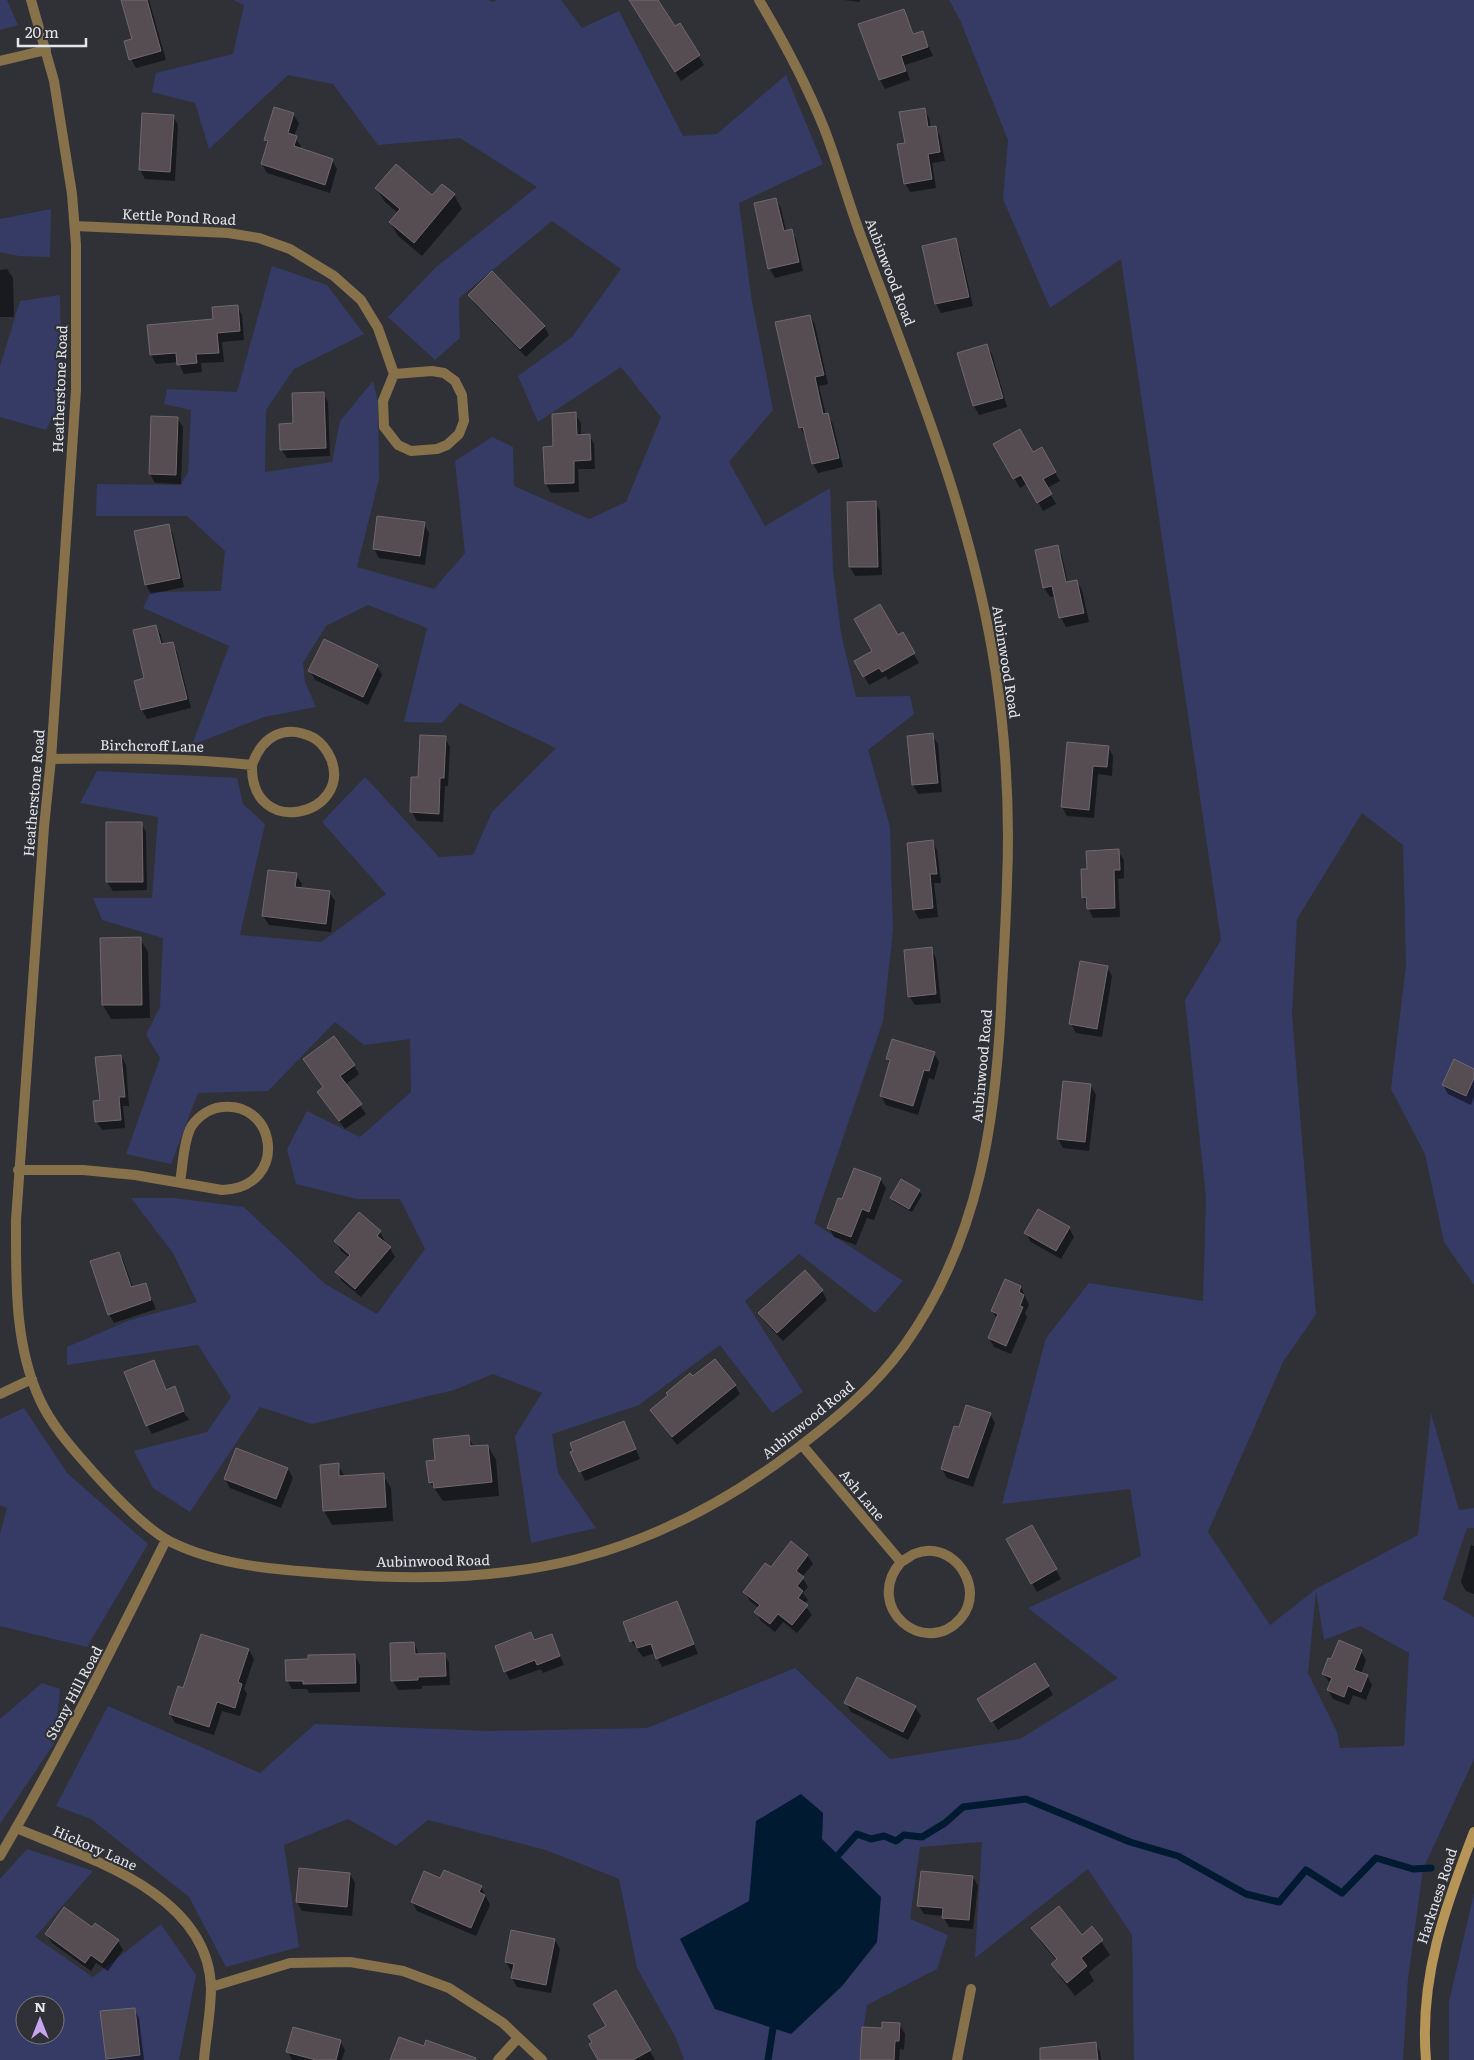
<svg xmlns="http://www.w3.org/2000/svg" width="1474" height="2060" font-family="Literata,serif">
  <style>
    .green { fill: #353b65; fill-rule: evenodd }
    .water { fill: #001a32 }
    .shadow { fill: #0007 }
    .lines { fill: none; stroke-linecap: round; stroke-linejoin: round }
    .stream { stroke: #001a32; stroke-width: 7 }
    .building { fill: #554d52; stroke: #70686d }
    .street { stroke: #86714b; stroke-width: 10 }
    .secondary { stroke: #b69556; stroke-width: 10 }
    .labels { text-anchor: middle; stroke-width: 4.5; stroke-linejoin: round; paint-order: stroke }
    .street-label { font-size: 14px; fill: #e4e5e9; stroke: #2f3137 }
  </style>
  <rect width="100%" height="100%" fill="#2f3137"/>
  <path class="green" d="M0,0h7l11,25 -18,5z
    M233,0h255l4,2 6,-2h63l21,28 37,-17 64,125 34,-2 69,-59 37,89 -84,39 12,93 22,114 -44,52 36,64 65,-38 3,82 8,63 15,64 54,-1 4,18 -46,36 22,77 3,103 -10,91 -69,202 89,58 -28,32 -76,-59 -54,47 58,91 -31,21 -52,-68 -81,60 -87,29 6,39 38,55 -65,15 -16,-107 27,-43 -49,-19 -39,16 -142,34 -52,-17 -70,105 -37,-24 -19,-37 73,-19 24,-35 -33,-52 -131,20v-18l63,-27 67,-18 -24,-49 -42,-55h43l70,9 81,77 52,30 48,-65 -25,-50h-43l-61,-15 -9,-35 20,-38 53,26 51,-45 -1,-53 -46,6 -29,-23 -67,69 -70,2 -27,71 -45,-10 34,-96 -14,-23 14,-28 3,-69 -61,-18 -9,-22h59l6,-81 -78,-14 17,-32 140,7 6,26 22,20 -25,111 81,7 65,-48 -64,-72 43,-45 74,80 34,-2 19,-43 64,-64 -96,-45 -18,20 -38,-1 23,-94 -59,-23 -42,21 -23,37 2,19 11,25 -52,10 -72,28 37,-99 -86,-38 8,-16 70,-1 4,-40 -38,-35h-91l1,-32 84,1 7,-13 3,-62 -27,-6 3,-15 70,3 35,-126 55,19 37,49 -70,35 -28,41 -1,62 67,-10 8,-41 33,-40 5,21 1,77 -22,88 77,22 31,-36 -10,-92 37,-24 21,10 1,39 75,33 37,-17 35,-85 -40,-50 -83,55 -20,-46 54,-39 49,-68 -69,-48 -93,77 1,40 -25,22 -47,-43 48,-50 101,-80 -77,-49 -82,7 -45,-61 -45,-9 -79,74 -14,-46 -43,-11 4,-19 77,-19 11,-49z
    M949,0h525v1285l-30,-43 -19,-88 -34,-65 15,-124 -3,-120 -41,-32 -65,106 -5,95 24,300 -33,48 -75,170 62,93 46,-36 102,-54 13,-122 28,97 15,-2v20h-7l-24,71 31,18v142l-51,110 -15,110 -5,81h-269l-2,-125 -44,-66 -113,89 7,-116 -62,5 -10,72 38,16 -11,34 -70,36 -8,55h-175l-8,-22 -39,-70 -18,-89 -73,-29 -118,-30 -32,26 -48,-27 -64,26 15,102 -73,20 -37,-70 -98,-78 -35,-13 52,-100 152,67 55,-49 174,7 158,-3 148,-60 95,91 130,-20 98,-61 -90,-70 113,-52 -11,-67 -128,15 44,-166 43,-55 114,18 3,-104 -21,-197 36,-60 -100,-681 -71,49 -47,-109 5,-59 -48,-120zM1316,1591l8,49 36,-14 49,27 -5,93 -64,2 -3,-16 -29,-59zM823,1813l-1,26 55,103 -35,44 -51,48 -76,-25 -35,-70 70,-38z
    M51,209l-1,48 -31,-1 -19,-4v-33z
    M60,295l2,104 -16,31 -46,-13v-51l20,-65z
    M24,1408l43,65 81,71 -61,103 -87,-21v-92l7,-26 -7,-3v-86z
    M42,1683l18,6 -5,53 -55,82v-105z
    M27,1849l66,22 -58,66 58,40 68,-53 35,51 -17,85h-179v-181zM25,2005h30v30h-30z
    M1474,1893v167h-25v-58z"/>
  <path class="water" d="M801,1794l22,19 -1,26 59,58 -4,45 -35,44 -51,48 -76,-25 -35,-70 69,-38 7,-80z"/>
  <path class="shadow" d="M122,0h27l17,60 -30,8 -5,-9 2,-19z
    M640,0h17l18,28 4,-3 25,40 -23,16 -43,-68z
    M844,0h16v2z
    M904,10l10,25 8,-3 11,24 -28,9 5,15 -25,9 -5,-9z
    M924,109l5,9 2,10 4,-1 5,9 5,25 -13,2 4,25 -26,4 -5,-9 1,-39z
    M143,114l30,2 5,9 -3,56 -30,-2 -5,-9z
    M293,114l6,9 -5,14 7,9 -1,4 32,10 5,9 -7,24 -63,-20 -5,-9 6,-20 -3,-4z
    M442,185l12,10 8,14 -40,47 -24,-20 -8,-14 8,-9 -13,-11 -8,-13 55,8z
    M776,200l5,8 5,23 5,-1 5,9 7,32 -28,7 -5,-9 -15,-65z
    M955,240l5,9 13,57 -32,7 -5,-9 -13,-57z
    M7,269l6,9 1,39h-14v-47z
    M470,295l74,31 5,9 -23,22 -51,-53z
    M237,306l5,9 2,25 -22,2 2,20 -23,1 1,9 -18,2 -6,-12 -22,2 -5,-9z
    M810,316l5,9 13,59 -9,2 7,29h1l6,9 10,43 -25,6 -5,-9 -8,-28 -5,-9z
    M986,346l6,8 15,53 -28,8 -5,-9 -15,-53z
    M323,393l5,9 2,54 -43,2 -6,-9 14,-24z
    M575,414l6,9v13l8,-1 5,9 1,25h-17l1,23 -28,1 -5,-9 9,-37z
    M177,418l6,9 -2,57 -26,-1 -5,-9z
    M995,444l38,10 8,-5 19,32 -13,7 9,16 -13,7 -15,-28 -8,5z
    M875,502l5,9 2,64 -27,1 -5,-9 -2,-64z
    M378,518l46,6 5,9 -4,32 -46,-7 -5,-9z
    M168,525l5,9 11,53 -33,7 -5,-9 -11,-53z
    M1057,547l5,9 6,27 9,-2 5,9 7,32 -23,5 -5,-9 -5,-22 -6,1 -6,-9 -8,-37z
    M156,626l5,9 2,10 9,-2 5,9 14,56 -44,11 -5,-9 -7,-28 11,-3z
    M902,634l17,29 -31,17 -2,-4 -17,9 -13,-24z
    M377,666l5,9 -14,30 -53,-25 -5,-9z
    M932,735l6,9 4,48 -24,2 -5,-9z
    M445,738l5,9 -2,39h-3l-2,36 -26,-1 -5,-9v-34l7,1z
    M1068,743l40,4 5,9 -1,20 -14,-2 -4,44 -27,-2 -5,-9z
    M141,823l5,9 1,58 -34,1 -6,-9z
    M932,841l5,9 4,33h-7l4,34 -19,2 -5,-9 -6,-66z
    M1118,851l6,9v18l-6,1 2,38 -27,1 -10,-21 5,-27z
    M296,875l6,9 -1,5 28,3 6,9 -4,31 -62,-7 -6,-9z
    M140,939l8,13 2,66 -39,1 -8,-14 -2,-65z
    M931,949l5,9 5,45 -26,2 -6,-9z
    M1107,967l5,9 -10,61 -26,-4 -5,-9z
    M934,1053l5,9 -5,18 -5,-2 -11,37 -32,-10 -5,-9 10,-31 -4,-6z
    M121,1056l5,9 3,41h-6l2,22 -23,2 -6,-9 5,-19z
    M304,1060l50,5 5,9 -14,11 21,29 -21,15 -21,-28v-13z
    M1474,1070v27l-3,8 -23,-11 -5,-9z
    M1091,1086l5,9 -7,56 -26,-3 -5,-9z
    M880,1179l6,9 -12,32 -7,-2 -11,27 -22,-8 -5,-9 14,-27z
    M919,1191l3,4 -10,17 -18,-10 -3,-4z
    M359,1214l21,18 5,9 -1,2 6,5 5,9 -34,40 -19,-16 -6,-9 13,-15 -8,-6 -5,-9z
    M1069,1228l5,9 -13,22 -30,-17 -5,-9z
    M119,1253l5,9 9,26 12,-4 11,25 -42,14 -5,-9z
    M805,1272l17,19 5,9 -44,41 -18,-19 -5,-9z
    M1021,1287l8,18 -4,8 2,4 -16,37 -17,-7 -5,-9 8,-19 -5,-8z
    M154,1362l12,29 8,-4 12,30 1,-1 2,4 -37,14 -5,-9z
    M693,1378l42,7 5,9 -63,51 -26,-35z
    M990,1414l5,9 -22,64 -26,-9 -5,-9 18,-40z
    M628,1431l12,28 -55,22 -13,-28z
    M468,1437l6,10 14,-1 8,14 3,36 -56,5 -13,-19 7,-21z
    M236,1450l52,19 5,9 -12,30 -51,-20 -5,-9z
    M338,1465l7,12 38,-2 8,13 2,33 -61,4 -8,-14z
    M1032,1527l29,52 -24,13 -29,-52z
    M1471,1545l3,1v48l-8,-3 -5,-9z
    M807,1555l6,9 -11,13 6,10 -5,6 5,7 -4,4 8,11 -15,18 -14,-11 -8,10 -14,-11 -5,-9 3,-4 -9,-7 -6,-9 27,-23z
    M677,1603l21,51 -36,13 -7,-14 -12,4 -12,-16z
    M531,1634l4,7 16,-6 13,30 -21,8 -2,-4 -31,11 -5,-9z
    M414,1643l5,12 25,-1 5,9 1,22 -28,1v3l-24,1 -5,-9 -2,-37z
    M249,1650l5,9 -10,30 3,5 -7,22 -18,-5 -8,24 -39,-12 -5,-9 14,-24z
    M1361,1651l5,9 -5,14 6,2 5,9 -6,15 -13,-5 -4,10 -16,-6 -5,-9 3,-6 -8,-10z
    M355,1656l5,9v27l-51,1 -2,-4h-15l-5,-9z
    M1048,1686l5,9 -55,35 -19,-31z
    M846,1703l69,4 6,9 -13,24 -57,-28z
    M300,1869l50,5 5,9 -3,33 -50,-5 -5,-9z
    M973,1877l5,9 -5,43 -24,-2 -6,-11 -19,-2 -6,-9z
    M441,1880l40,7 9,18 -14,31 -59,-25 -5,-9z
    M1033,1928l49,8 10,-8 18,27 -21,17 5,9 -19,15 -14,-18 -8,-14 4,-3 -16,-19z
    M93,1929l25,12 5,9 -15,21 -12,-8 -5,8 -39,-28 -6,-9z
    M555,1940l5,9 -9,44 -34,-6 -5,-9 2,-6 -3,-1 -5,-9z
    M616,1991l39,69h-56z
    M134,2009l5,9 5,42h-36z
    M900,2025l5,9 -1,16 -4,-1 -1,11h-38l22,-30z
    M340,2041l5,9 -3,10h-50l-4,-8z
    M1095,2043l5,9 1,8h-37z"/>
  <g class="lines">
    <path class="stream" d="M839,1854l18,-20 14,5 13,-3 12,5 8,-6 18,2 23,-14 18,-16 63,-8 104,43 48,14 68,38 33,8 27,-32 36,23 34,-35 37,11 18,-1
      M768,2060l5,-32"/>
  </g>
  <path class="building" d="M121,0h26l14,51 -32,9 -5,-19 8,-2z
    M629,0h29l17,26 5,-3 20,32 -25,17z
    M904,9l9,25 10,-3 5,16 -27,9 5,15 -27,9 -21,-56z
    M274,107l20,6 -6,20 9,3 -3,10 39,13 -8,26 -64,-21 7,-23 -4,-1z
    M925,108l3,19 8,-1 4,26 -12,2 4,25 -28,5 -7,-40 8,-1 -6,-31z
    M142,113l32,2 -4,57 -31,-2z
    M396,164l36,31 10,-11 13,10 -41,49 -25,-21 11,-13 -25,-21z
    M776,198l8,33 8,-2 7,33 -31,7 -14,-66z
    M956,238l13,59 -34,7 -13,-58z
    M492,271l53,55 -25,23 -52,-54z
    M238,305l2,26 -23,2 2,20 -23,1 1,9 -20,2 -1,-12 -26,2 -3,-30 66,-6 -1,-12z
    M810,315l14,60 -9,2 8,37 5,-1 11,45 -27,6 -9,-37 -4,1 -24,-106z
    M987,344l16,54 -30,8 -16,-53z
    M324,392l2,56 -46,2 -1,-26 14,-1 -1,-30z
    M576,412l1,23 13,-1 1,26 -17,1v22l-29,1 -2,-37 10,-1 -1,-32z
    M151,416l27,1 -2,58 -27,-1z
    M1020,429l13,23 9,-5 14,25 -13,7 9,15 -15,9 -16,-28 -8,4 -20,-35z
    M876,501l2,66h-29l-2,-65z
    M377,516l48,6 -5,34 -47,-7z
    M169,524l11,54 -35,7 -11,-54z
    M1058,545l8,37 11,-2 7,33 -25,5 -7,-32 -9,2 -8,-38z
    M880,604l18,31 5,-3 12,21 -33,19 -3,-4 -16,9 -9,-16 18,-10 -18,-32z
    M156,625l5,19 12,-2 14,57 -46,11 -7,-29 10,-3 -11,-48z
    M324,639l54,26 -15,32 -55,-26z
    M933,733l5,50 -26,2 -5,-49z
    M420,735l26,1 -2,42h-4l-1,36 -29,-2 1,-35h7z
    M1067,742l42,4 -2,21 -14,-1 -4,44 -28,-3z
    M106,822h36l1,60h-37z
    M933,840l4,34h-7l3,34 -20,2 -6,-67z
    M1119,849l1,21h-6l1,38 -28,1 -1,-12 -4,1 -1,-29h6l-1,-18z
    M268,870l29,3 -2,14 35,4 -4,33 -64,-8z
    M141,937l1,68h-40l-2,-67z
    M932,947l4,47 -28,3 -4,-47z
    M1080,961l28,5 -11,63 -28,-5z
    M334,1036l21,29 -15,11 22,28 -23,17 -22,-29 6,-5 -20,-28z
    M892,1039l43,13 -6,19 -5,-1 -11,36 -33,-10 10,-36 -4,-1z
    M121,1055l4,42h-6l2,23 -26,2 -2,-21 7,-1 -5,-43z
    M1454,1059l20,10v9l-8,18 -24,-11z
    M1063,1081l28,3 -6,58 -28,-3z
    M854,1168l27,10 -12,34 -7,-3 -11,28 -24,-9 11,-30 4,1z
    M901,1179l19,11 -11,19 -19,-11z
    M1038,1209l32,18 -14,24 -32,-18z
    M359,1212l22,19 -4,5 14,11 -36,42 -20,-17 15,-17 -16,-14z
    M119,1252l12,35 15,-4 5,17 -43,15 -18,-54z
    M805,1270l18,20 -46,43 -19,-20z
    M1005,1279l16,7 -2,6 5,3 -4,11 3,1 -17,39 -18,-8 10,-24 -7,-3z
    M715,1359l21,26 -64,52 -22,-27 18,-15 -2,-2 24,-20 3,3z
    M154,1360l12,30 9,-4 9,25 -38,15 -22,-54z
    M966,1405l25,8 -23,65 -27,-9 13,-43 5,1z
    M624,1421l12,28 -57,23 -9,-20 3,-1 -3,-8z
    M469,1435l1,11 18,-1 4,37 -58,6 -1,-6 -4,1 -3,-22 9,-1 -2,-21z
    M236,1448l52,20 -12,31 -52,-20z
    M339,1463v13l45,-3 2,34 -63,4 -3,-46z
    M1032,1525l25,44 -26,15 -25,-45z
    M791,1541l17,14 -12,16 8,6 -7,9 6,5 -5,7 10,7 -16,20 -14,-11 -8,10 -16,-12 6,-7 -17,-13 22,-29 6,4z
    M677,1601l17,43 -38,15 -5,-15 -14,4 -3,-8 -4,2 -7,-20z
    M531,1632l3,8 18,-6 8,22 -23,9 -2,-5 -31,12 -9,-26z
    M201,1634l48,15 -11,33 4,2 -7,24 -18,-6 -8,25 -40,-13 9,-28 5,2z
    M1339,1640l23,10 -8,20 14,5 -7,17 -13,-6 -4,11 -17,-7 5,-12 -10,-4 6,-16 3,1z
    M414,1642l1,12 30,-1 1,23 -28,1v3l-27,1 -1,-38z
    M355,1654l1,29 -53,1v-3h-17l-1,-21 23,-1v-4z
    M1035,1663l14,23 -58,36 -14,-23z
    M857,1677l59,29 -13,26 -59,-29z
    M299,1868l51,5 -3,34 -51,-5z
    M444,1870l38,16 -3,6 6,3 -14,33 -60,-26 13,-31 16,7z
    M921,1871l52,5 -4,44 -27,-2 1,-10 -26,-2z
    M1059,1906l23,29 10,-9 11,14 -22,18 6,8 -20,17 -16,-19 6,-5 -26,-31z
    M64,1907l28,20 3,-4 24,17 -17,23 -11,-8 -6,8 -40,-29z
    M511,1930l44,9 -9,46 -35,-7 3,-14 -9,-2z
    M616,1990l35,60 -18,10h-35l-9,-16 3,-2 -4,-6 18,-10 -13,-22z
    M135,2008l5,47 -34,4 -6,-48z
    M882,2022l18,1 -1,18h-4l-1,19h-34l2,-33 20,1z
    M293,2027l48,13 -5,20h-20l-30,-8z
    M399,2037l25,9 2,-6 50,18 -1,2h-85z
    M1096,2042l2,18h-58v-12z"/>
  <g class="lines">
    <path class="street" d="M31,0l23,81 18,113 4,51v145l-25,369 -7,68 -28,393c0,59 -2,125 24,180 13,28 34,50 54,73 19,21 53,57 77,69 51,25 110,28 166,32 177,14 310,-13 454,-121 42,-32 82,-64 113,-107 77,-108 93,-231 98,-359 2,-35 4,-70 5,-105 3,-69 -1,-139 -11,-208 -23,-154 -80,-290 -134,-435 -14,-37 -24,-75 -38,-111 -18,-45 -40,-86 -65,-128
      M0,61l46,-11
      M75,226l153,7 31,5 31,11 44,27 27,24 17,28 16,46 38,-3 12,2 11,8 7,14 2,26 -5,13 -12,11 -10,4 -26,2 -13,-6 -14,-18 -1,-26 11,-27
      M51,759c67,-1 134,-1 201,6 10,-29 33,-42 62,-27 8,5 13,12 17,21 22,56 -81,82 -79,6
      M18,1170h65l52,5 87,15c69,-2 55,-95 -6,-82 -10,3 -21,11 -26,21 -7,16 -7,36 -10,53
      M0,1394l32,-15
      M802,1445l99,117c-39,45 24,98 60,56 6,-7 9,-16 9,-25 -1,-27 -28,-51 -56,-39 -4,2 -9,6 -13,8
      M16,1828c71,30 193,65 195,160 0,23 -5,48 -7,72
      M0,1856c60,-103 113,-209 166,-316
      M211,1987l79,-24 60,-1 53,9 46,17 54,35 39,37
      M498,2060l20,-22
      M957,2060l14,-71"/>
    <path class="secondary" d="M1426,2060c-7,-82 19,-153 48,-228"/>
  </g>
  <g class="labels">
    <g class="street-label">
      <text transform="translate(179 217) rotate(3)" y="5">Kettle Pond Road</text>
      <text transform="translate(890 272) rotate(69)" y="5">Aubinwood Road</text>
      <text transform="translate(60 389) rotate(-88)" y="5">Heatherstone Road</text>
      <text transform="translate(1006 662) rotate(81)" y="5">Aubinwood Road</text>
      <text transform="translate(152 746) rotate(1)" y="5">Birchcroff Lane</text>
      <text transform="translate(34 793) rotate(-85)" y="5">Heatherstone Road</text>
      <text transform="translate(982 1066) rotate(-85)" y="5">Aubinwood Road</text>
      <text transform="translate(808 1420) rotate(-39)" y="5">Aubinwood Road</text>
      <text transform="translate(862 1495) rotate(50)" y="5">Ash Lane</text>
      <text transform="translate(433 1561) rotate(-1)" y="5">Aubinwood Road</text>
      <text transform="translate(74 1693) rotate(-62)" y="5">Stony Hill Road</text>
      <text transform="translate(95 1848) rotate(24)" y="5">Hickory Lane</text>
      <text transform="translate(1437 1896) rotate(-72)" y="5">Harkness Road</text>
    </g>
  </g>
  <g transform="translate(40 2020)"><circle r="24" fill="#2f3137" stroke="#77797e"/>
  <path d="M0-4L9 19L0 12L-9 19Z" fill="#c7a6ef"/>
  <text y="-8" font-size="14" font-weight="bold" text-anchor="middle" fill="#e4e5e9">N</text>
  </g>
  <path d="M18 38v8h68v-8" fill="none" stroke="#e4e5e9" stroke-width="2.5"/>
  <text x="25" y="38" font-size="15" fill="#e4e5e9" stroke="#2f3137" stroke-width="4" paint-order="stroke">20 m</text>
</svg>
